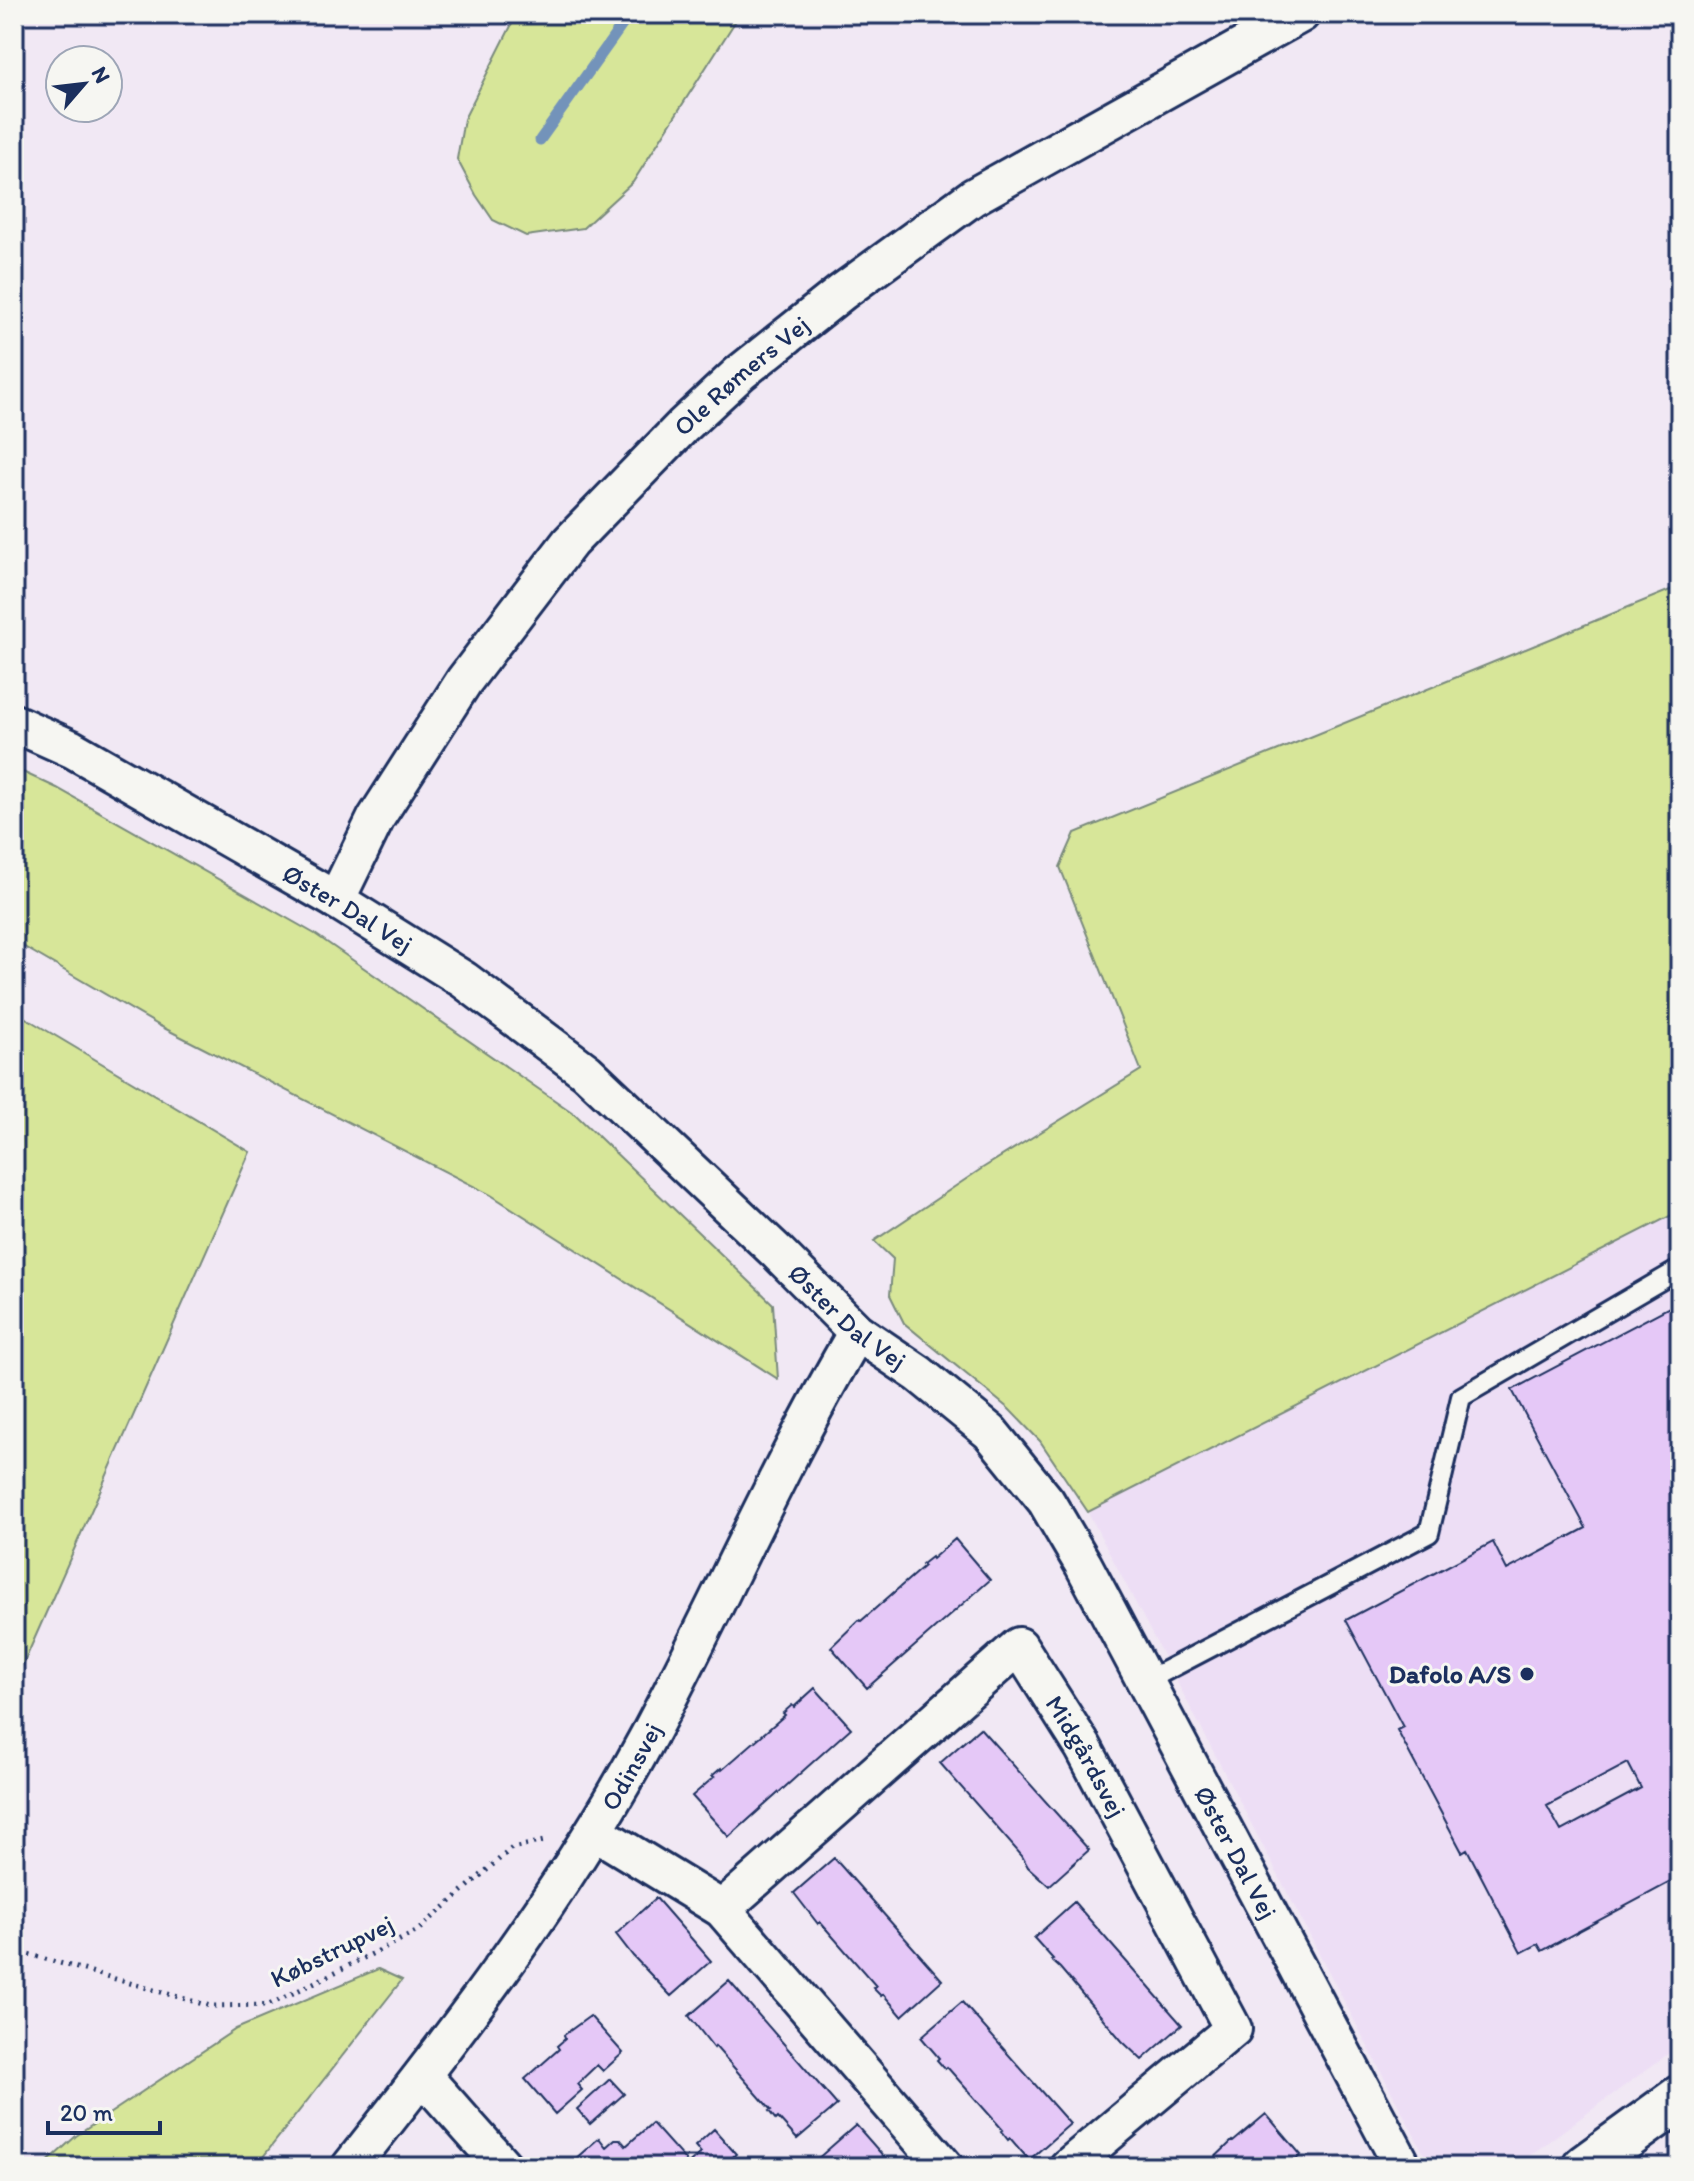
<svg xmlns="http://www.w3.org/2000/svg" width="1694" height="2181" font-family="Itim,sans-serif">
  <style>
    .built { fill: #eddef5 }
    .green { fill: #d7e699; stroke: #798a7c; stroke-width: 2 }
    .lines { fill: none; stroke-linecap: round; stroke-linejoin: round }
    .stream { stroke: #7393ba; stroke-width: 11 }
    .building { fill: #e5c8f7; stroke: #1b2f5e; stroke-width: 2; fill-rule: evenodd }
    .lane-casing { stroke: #1b2f5e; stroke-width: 24 }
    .street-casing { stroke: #1b2f5e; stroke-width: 42 }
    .secondary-casing { stroke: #1b2f5e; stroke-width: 50 }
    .path { stroke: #1b2f5e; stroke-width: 5; stroke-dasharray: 2 6; stroke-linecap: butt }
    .lane { stroke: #f6f6f2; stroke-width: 18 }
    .street { stroke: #f6f6f2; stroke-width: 36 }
    .secondary { stroke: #f6f6f2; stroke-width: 44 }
    .poi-dot { fill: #1b2f5e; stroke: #f6f6f2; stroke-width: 3 }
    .labels { text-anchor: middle; stroke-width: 6; stroke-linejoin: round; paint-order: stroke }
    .street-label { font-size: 26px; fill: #1b2f5e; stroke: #f6f6f2 }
    .poi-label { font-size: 26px; font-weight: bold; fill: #1b2f5e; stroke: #f6f6f2; text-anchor: end }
  </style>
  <rect width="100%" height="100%" fill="#f1e8f4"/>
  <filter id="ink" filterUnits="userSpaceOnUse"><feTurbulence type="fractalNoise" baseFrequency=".0125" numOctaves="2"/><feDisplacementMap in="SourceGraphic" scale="16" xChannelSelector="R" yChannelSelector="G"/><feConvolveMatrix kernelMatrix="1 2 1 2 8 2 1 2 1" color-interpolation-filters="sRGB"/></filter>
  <g filter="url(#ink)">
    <path class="built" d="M1680,1211v834l-166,122h-83l-343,-655z"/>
    <path class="green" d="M517,14h223l-107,168 -50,46 -57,8 -33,-16 -17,-25 -19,-36 7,-40z
      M1680,586v625l-592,301 -48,-71 -31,-32 -105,-86 -14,-28 3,-36 -19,-18 107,-72 160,-99 -81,-203 15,-34z
      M14,768l43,20 258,146 261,181 197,189 5,75 -287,-184 -331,-169 -146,-85z
      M14,1011l236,141 -236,533z
      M378,1969l24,11 -147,187h-213l34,-31 160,-107z"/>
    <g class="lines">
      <path class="stream" d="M540,140l90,-126"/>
    </g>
    <path class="building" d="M1677,1303l3,6v568l-138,74 -4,-7 -17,9 -54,-104 -5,3 -65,-122 6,-3 -57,-107 147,-78 14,28 79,-42 -74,-138zM1628,1763l13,25 -80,43 -14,-25z
      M955,1539l35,41 -123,108 -36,-41 28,-27 2,1 63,-55 -2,-2 9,-7 1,2z
      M815,1688l36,40 -122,109 -37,-41 22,-19 -2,-1 9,-8 1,2 63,-55 -2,-2 9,-8 2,2z
      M980,1728l109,122 -40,36 -21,-19 -6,-11 -82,-93z
      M834,1858l108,122 -40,36 -19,-22 -2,2 -8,-8 3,-2 -56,-64 -2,2 -24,-31z
      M656,1898l55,63 -40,35 -38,-40 -17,-22z
      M1074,1902l108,123 -40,35 -20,-19 -62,-73 -9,-8 2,-1 -19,-21z
      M729,1981l108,124 -40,34 -19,-21 -2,2 -7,-9 2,-1 -56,-64 -1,2 -25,-32z
      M962,2002l108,122 -41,36 -19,-22 -2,2 -7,-9 2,-1 -56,-63 -2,2 -8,-9 2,-2 -18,-21z
      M590,2016l33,37 -20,18 -6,-6 -20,19 5,6 -27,24 -30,-35 34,-30 -2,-3 8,-7 -1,-4z
      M610,2079l14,15 -34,30 -13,-15z
      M1266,2114l35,41 -14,12h-82l27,-26 1,1z
      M652,2123l34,38 -8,6h-112l33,-29 7,9 9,-8h5l6,7z
      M856,2125l37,42h-71l-6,-7z
      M714,2129l22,25 -14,13h-37l16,-14 -6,-7z"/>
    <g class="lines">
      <defs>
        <path id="lane" d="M1146,1681l283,-148 32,-136 219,-128"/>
        <g id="street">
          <path id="s1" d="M14,723l58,26 264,151 128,80 123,92 191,181 79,79 62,42 71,58 56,69 37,63 320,603"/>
          <path id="s2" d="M336,900l40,-82 88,-137 54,-71 52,-68 113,-116 57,-53 102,-81 131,-95 328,-183"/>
          <path d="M594,1831l128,78 223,258"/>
          <path id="s3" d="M722,1909l297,-263 64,101 150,282 -165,138"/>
          <path d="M423,2076l81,91"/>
          <path id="s4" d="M350,2167c109,-137 216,-277 299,-432 71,-133 131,-272 208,-403"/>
        </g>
        <path id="secondary" d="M1585,2167l95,-69"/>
      </defs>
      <use href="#lane" class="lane-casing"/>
      <use href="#street" class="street-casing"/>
      <use href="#secondary" class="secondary-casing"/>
      <path class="path" d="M14,1950l196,56 59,-1 147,-73 96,-84 32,-7"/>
      <use href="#lane" class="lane"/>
      <use href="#street" class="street"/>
      <use href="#secondary" class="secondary"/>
    </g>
  </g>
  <circle class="poi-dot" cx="1527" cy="1674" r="8"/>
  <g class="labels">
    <g class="street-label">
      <text dy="9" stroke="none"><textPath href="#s2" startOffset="668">Ole Rømers Vej</textPath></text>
      <text dy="9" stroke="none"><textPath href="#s1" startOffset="382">Øster Dal Vej</textPath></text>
      <text dy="9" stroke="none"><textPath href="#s1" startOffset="1030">Øster Dal Vej</textPath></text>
      <text dy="9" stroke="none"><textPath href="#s3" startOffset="526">Midgårdsvej</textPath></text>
      <text dy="9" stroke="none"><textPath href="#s4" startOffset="490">Odinsvej</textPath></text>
      <text dy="9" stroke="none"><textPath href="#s1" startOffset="1702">Øster Dal Vej</textPath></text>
      <text transform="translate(332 1951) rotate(-26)" y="9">Købstrupvej</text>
    </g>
    <g class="poi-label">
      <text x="1511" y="1683">Dafolo A/S</text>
    </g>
  </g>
  <rect width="1694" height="2181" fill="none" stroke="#f6f6f2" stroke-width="48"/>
  <rect x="24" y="24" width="1646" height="2133" fill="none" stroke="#1b2f5e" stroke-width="3" filter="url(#ink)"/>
  <g transform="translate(84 84) rotate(62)"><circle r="38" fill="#f6f6f2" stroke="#9ea6b7" stroke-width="2"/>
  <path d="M0-6L14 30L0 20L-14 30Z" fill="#1b2f5e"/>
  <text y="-12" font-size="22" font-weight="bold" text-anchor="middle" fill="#1b2f5e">N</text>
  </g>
  <path d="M48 2121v12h112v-12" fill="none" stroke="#1b2f5e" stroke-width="4"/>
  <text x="60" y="2121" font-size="24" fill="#1b2f5e" stroke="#f6f6f2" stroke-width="6" paint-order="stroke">20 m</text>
</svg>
